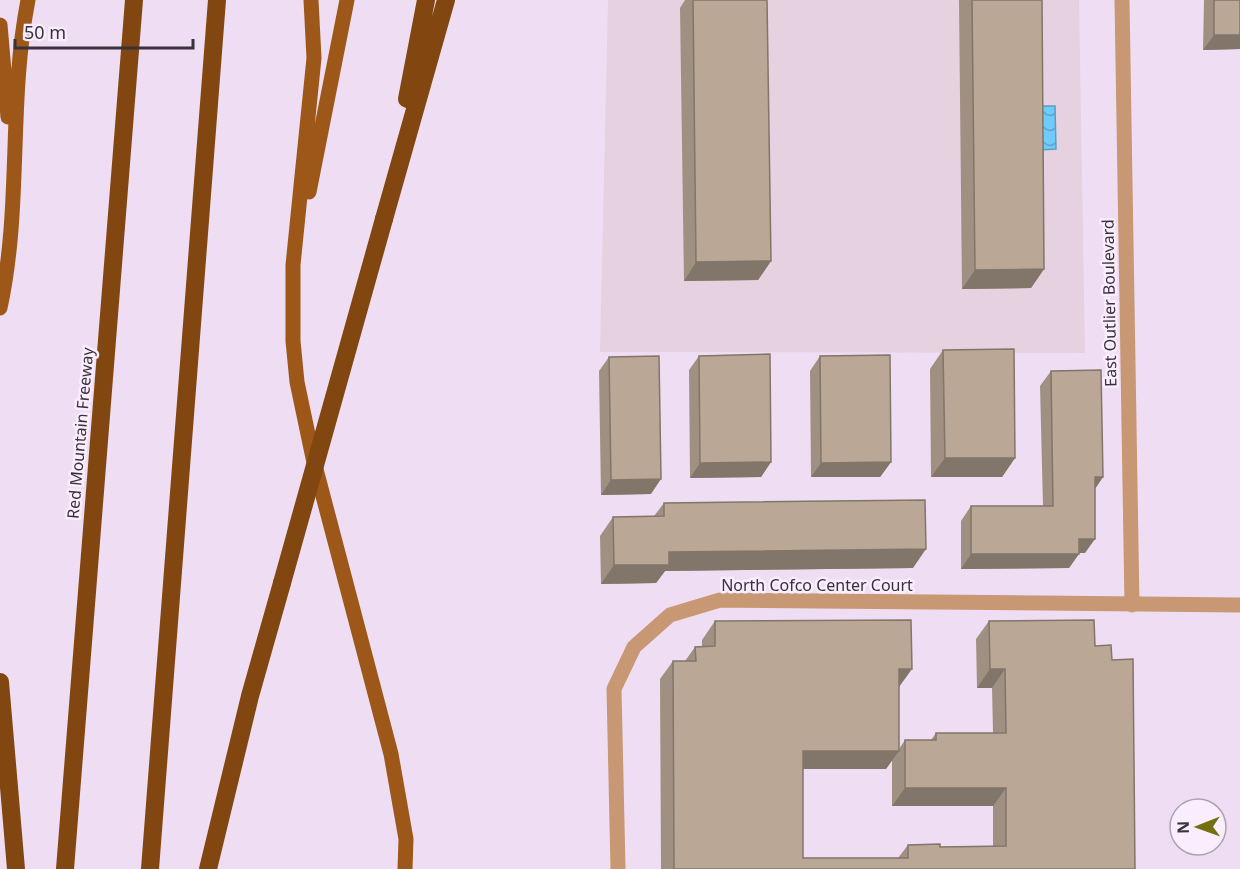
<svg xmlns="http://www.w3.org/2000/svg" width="1240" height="869" font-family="'Noto Sans',sans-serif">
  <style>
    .commercial { fill: #e5d1e0 }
    .water { fill: url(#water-waves); stroke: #5e9dc0; stroke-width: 1.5 }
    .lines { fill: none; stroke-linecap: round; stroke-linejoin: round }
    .minor { stroke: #c89773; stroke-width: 15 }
    .major { stroke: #9d5819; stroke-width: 15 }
    .highway { stroke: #824711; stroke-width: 18 }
    .highway-bridge { stroke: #824711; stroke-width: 18 }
    .wall { fill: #a09081; fill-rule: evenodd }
    .shaded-wall { fill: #827569 }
    .building { fill: #baa796; stroke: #827569; stroke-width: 1.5 }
    .labels { text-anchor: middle; stroke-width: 5; stroke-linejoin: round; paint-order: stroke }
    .street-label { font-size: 16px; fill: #38323a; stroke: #faedfe }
  </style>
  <defs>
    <pattern id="water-waves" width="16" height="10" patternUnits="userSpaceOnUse" patternTransform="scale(1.5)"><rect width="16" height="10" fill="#6fcbfa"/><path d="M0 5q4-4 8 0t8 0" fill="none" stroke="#5ca5cb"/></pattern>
  </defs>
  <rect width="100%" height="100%" fill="#efdef3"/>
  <path class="commercial" d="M608,0h471l6,353 -485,-1z"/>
  <path class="water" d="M1038,106h17l1,43 -17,1z"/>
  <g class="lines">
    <path class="minor" d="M1122,0l10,605
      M618,869l-4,-180 20,-42 36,-32 50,-15 520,5"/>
    <path class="major" d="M311,0l3,58 -21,207v76l4,41 16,76 78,296 15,85 -1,30
      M0,25l8,92
      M309,192l38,-192
      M0,308c22,-101 8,-206 28,-308"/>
    <path class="highway" d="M407,99l19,-99
      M384,219l62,-219
      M0,682l16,187
      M65,869l69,-869
      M150,869l67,-869
      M208,869l42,-173 32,-113"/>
    <path class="highway-bridge" d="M282,583l102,-364"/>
  </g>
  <path class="wall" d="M685,0h82l4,261 -13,19 -74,1 -4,-273z
    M959,0h83l2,269 -13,19 -69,1z
    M1204,0h36v49l-37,1z
    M943,350l72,108 -13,19h-71l-1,-108z
    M699,356l72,106 -10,15 -71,1 -1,-108z
    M820,356l71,106 -11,15h-69l-1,-106z
    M609,357l42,137 -50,1 -2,-124z
    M1051,371l52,106 -8,11 -10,65h-6l-10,15 -108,1v-48l10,-15h72l-3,-120z
    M664,503l249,65 -248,3 -9,12 -55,1 -1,-48 13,-19 41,-1z
    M715,621l184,66v62l6,-9h26l5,-7h57l-1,-45h-15l-1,-49 13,-18 106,25 17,14 23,209h-474l-1,-190 13,-18h12l10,-14 7,-1v-6zM892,760v46h101v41h-53l-32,-2 -10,13h-95v-89h83z"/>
  <path class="shaded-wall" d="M1214,35h26v14l-37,1z
    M771,261l-13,19 -74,1 12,-19z
    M1044,269l-13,19 -69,1 13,-19z
    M945,458h70l-13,19h-71z
    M771,462l-10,15 -71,1 10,-15z
    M891,462l-11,15h-69l10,-14z
    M1095,477h8l-10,15z
    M661,479l-10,15 -50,1 10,-15z
    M1079,539h16l-10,14h-16z
    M926,549l-13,19 -248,3 -9,12 -55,1 13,-19 55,-13z
    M971,554h108l-10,14 -108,1z
    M899,669h13l-13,18z
    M990,669h15l-13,19h-15z
    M803,751h96l-13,18h-96z
    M905,788h101l-13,18h-101z"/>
  <path class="building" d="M693,0h74l4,261 -75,1z
    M972,0h70l2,269 -69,1z
    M1214,0h26v35h-26z
    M1014,349l1,109h-70l-2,-108z
    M770,354l1,108 -71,1 -1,-107z
    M890,355l1,107 -70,1 -1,-107z
    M659,356l2,123 -50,1 -2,-123z
    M1101,370l2,107h-8v62h-16v15h-108v-48h82l-2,-135z
    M925,500l1,49 -257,3v13h-55l-1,-48 51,-1v-13z
    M911,620l1,49h-13v82h-96v107h105v-13l32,-1v3l66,-1v-58h-101v-48h31v-7h70l-1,-64h-15l-1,-48 105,-1 1,26 16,-1 1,15 21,-1 2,210h-461l-1,-208h23l-1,-14 20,-1v-25z"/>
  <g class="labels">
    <g class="street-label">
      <text transform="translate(1109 303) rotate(-91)" y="6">East Outlier Boulevard</text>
      <text transform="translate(80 433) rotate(-85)" y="6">Red Mountain Freeway</text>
      <text x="817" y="591">North Cofco Center Court</text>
    </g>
  </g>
  <g transform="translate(1198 827) rotate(269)"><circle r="28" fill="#faedfe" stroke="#aca2b0" stroke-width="1.5"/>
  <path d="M0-4.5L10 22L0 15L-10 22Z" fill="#747011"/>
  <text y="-9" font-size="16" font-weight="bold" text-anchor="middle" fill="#38323a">N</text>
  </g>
  <path d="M15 39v9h178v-9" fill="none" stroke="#38323a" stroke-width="3"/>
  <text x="24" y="39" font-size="18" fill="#38323a" stroke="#faedfe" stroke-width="4.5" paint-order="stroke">50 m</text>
</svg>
